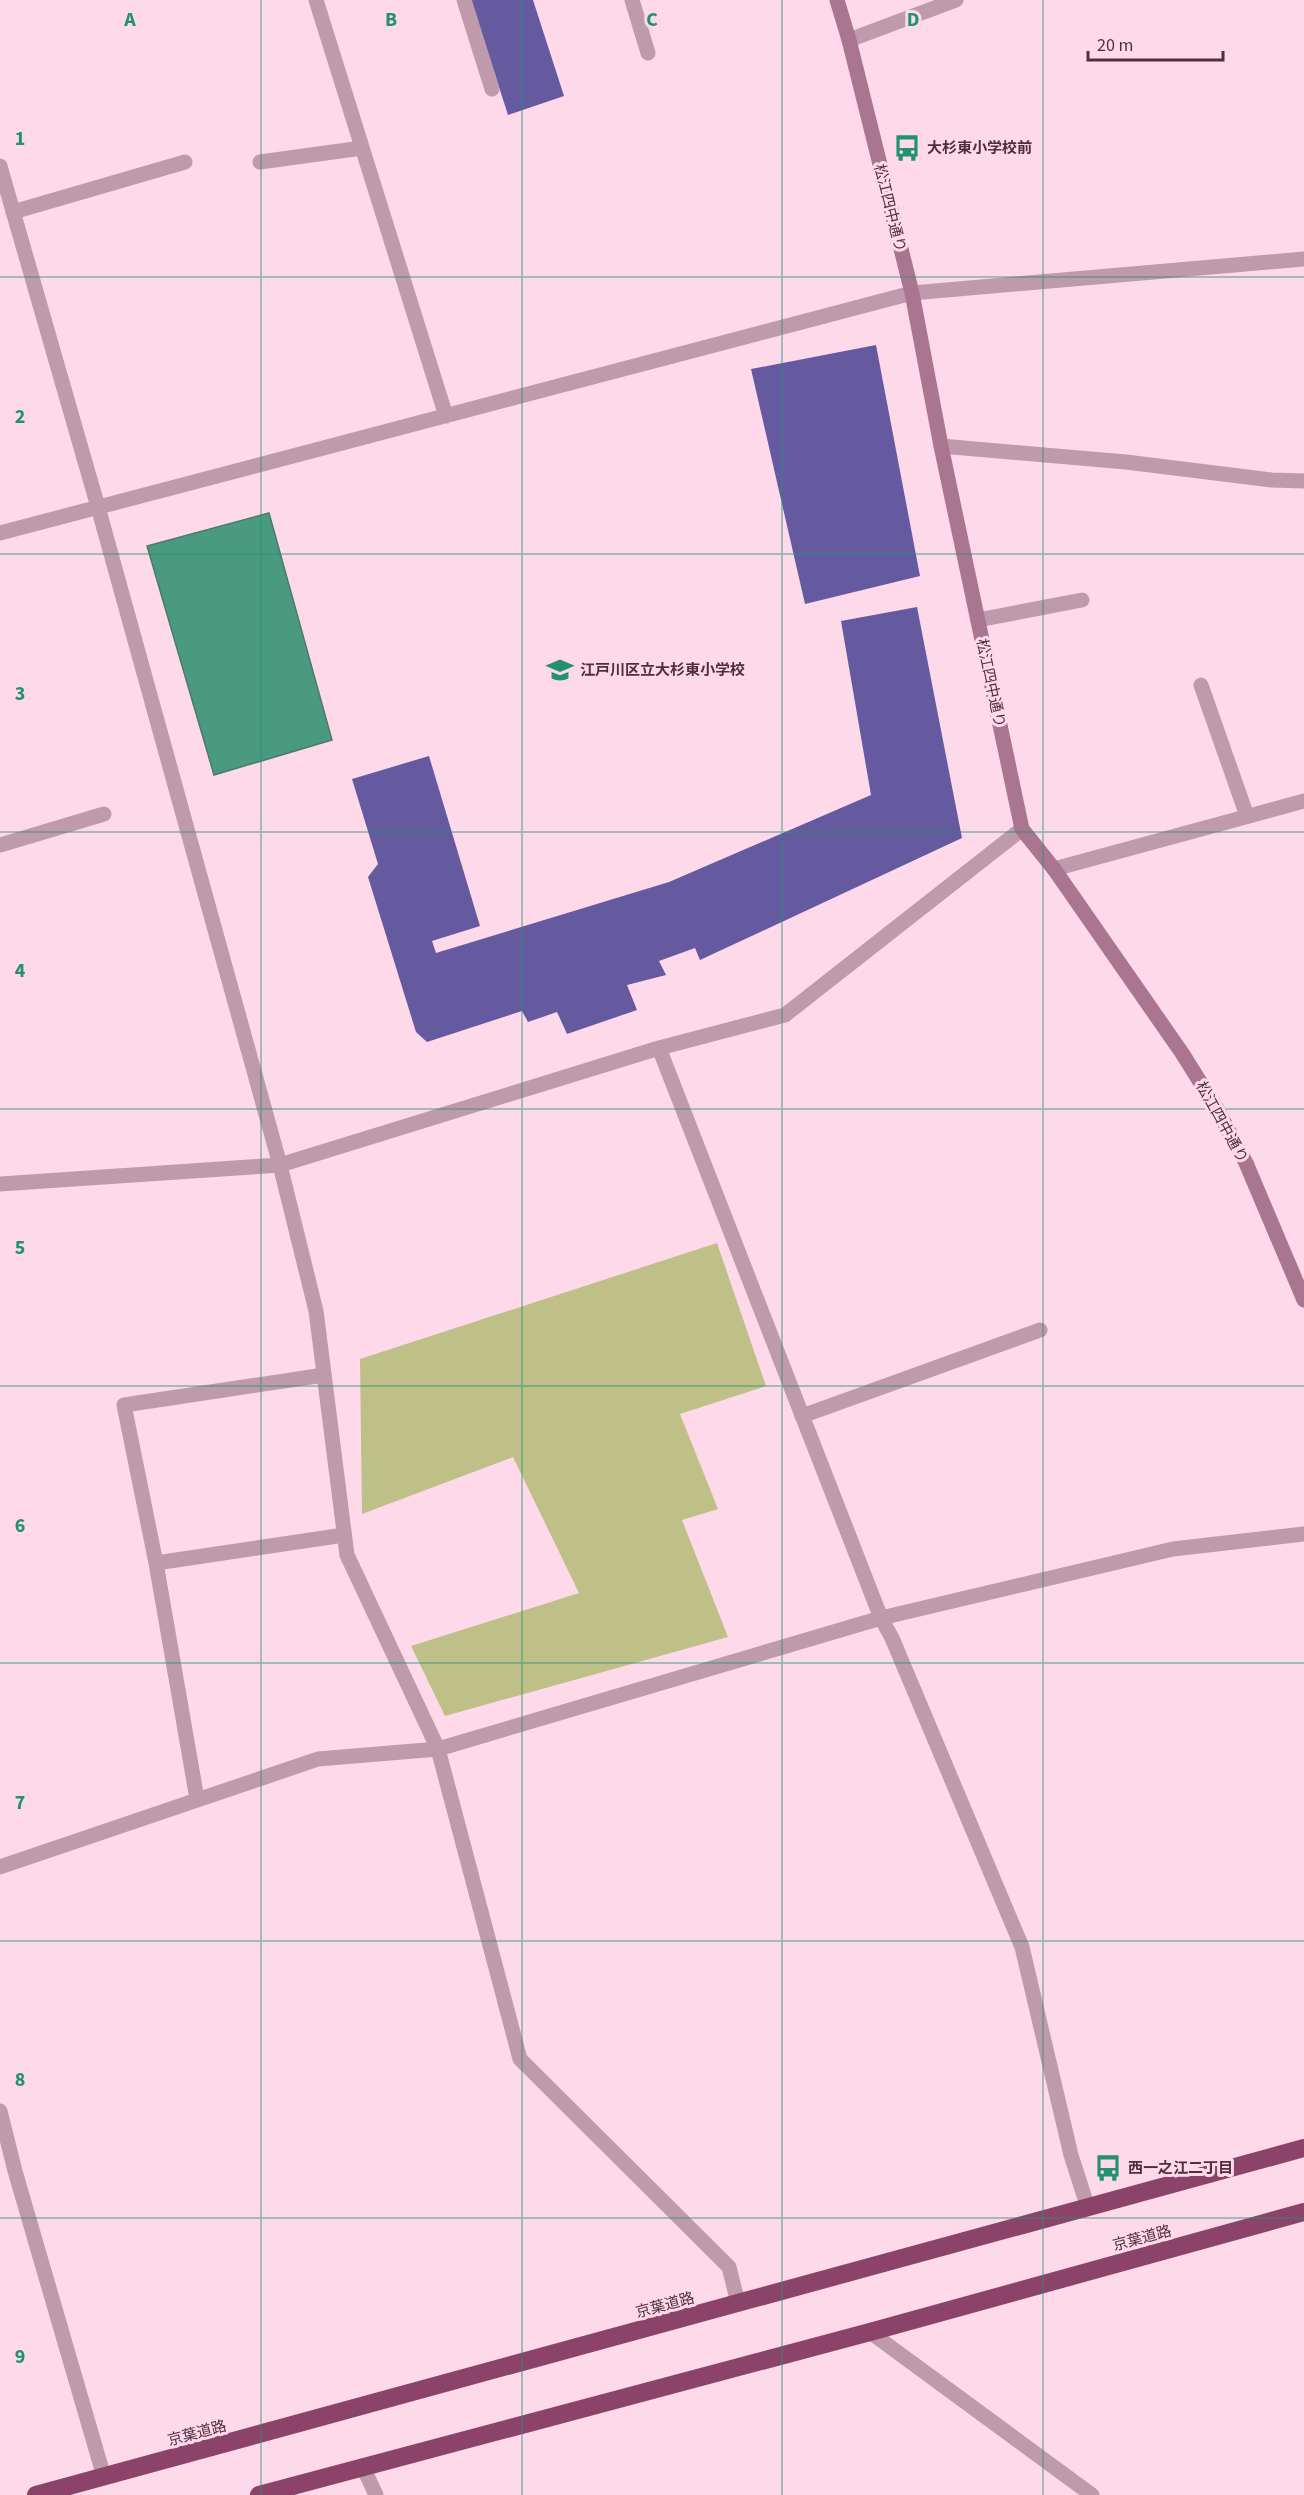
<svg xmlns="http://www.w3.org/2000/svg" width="1304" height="2495" font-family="'Source Sans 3','Noto Sans JP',sans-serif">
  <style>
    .green { fill: #bfc088 }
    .water { fill: #4a9a7f; stroke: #4c7a6c; stroke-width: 1.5 }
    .building { fill: #655aa0 }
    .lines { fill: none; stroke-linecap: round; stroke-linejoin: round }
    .lane { stroke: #bf9aab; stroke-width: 15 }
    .street { stroke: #bf9aab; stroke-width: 15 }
    .secondary { stroke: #aa758f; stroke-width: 15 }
    .highway { stroke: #8c4369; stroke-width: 18 }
    .grid { fill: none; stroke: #219172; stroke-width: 1.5; stroke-opacity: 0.55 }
    .labels { text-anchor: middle; stroke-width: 6; stroke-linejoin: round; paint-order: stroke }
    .poi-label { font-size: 15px; font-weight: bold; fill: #502e3f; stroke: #fdd9e9; text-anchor: start }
    .street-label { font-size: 15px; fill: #502e3f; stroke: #fdd9e9 }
    .grid-label { font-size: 20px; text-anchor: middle; font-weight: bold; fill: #219172; stroke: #fdd9e9; stroke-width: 6; stroke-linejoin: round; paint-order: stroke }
  </style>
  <rect width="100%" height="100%" fill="#fdd9e9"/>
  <path class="green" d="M717,1243l49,143 -86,28 38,95 -36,11 46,117 -283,79 -34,-70 168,-53 -66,-136 -151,57 -2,-155z"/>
  <path class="water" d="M269,513l63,227 -118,35 -67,-229z"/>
  <path class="building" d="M471,0h62l31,96 -56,19z
    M876,345l44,231 -115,28 -54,-235z
    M917,607l45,231 -262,122 -5,-12 -36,13 7,14 -39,10 10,25 -70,24 -10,-22 -29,10 -6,-11 -95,31 -11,-10 -48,-155 10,-13 -26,-85 77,-23 51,170 -48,15 4,12 233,-71 202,-87 -30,-174z"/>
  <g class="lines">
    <path class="lane" d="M464,0l28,89
      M632,0l16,53
      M849,40l107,-40
      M260,162l102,-14
      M13,212l172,-50
      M941,446l185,16 146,18 32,1
      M0,845l104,-31
      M802,1416l238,-86
      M156,1563l188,-28
      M197,1799l-41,-236 -32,-158 200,-30"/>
    <path class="street" d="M316,0l130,416
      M0,166l98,341 182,658 36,146 31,244 91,194 82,310 209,208 9,36
      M0,533l912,-240 392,-34
      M978,620l104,-20
      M1201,685l46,131
      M1054,869l250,-68
      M659,1048l222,570 11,20 130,309 49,208 17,53
      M0,1184l280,-19 379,-117 126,-33 237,-186
      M0,1867l318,-108 120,-10 443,-131 292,-69 131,-15
      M0,2111l15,60 89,306
      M870,2332l222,163
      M363,2467l13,28"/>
    <path class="secondary" d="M837,0l12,40 63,253 29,153 81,383 32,40 128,184 35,56 29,54 58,137"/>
    <path class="highway" d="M36,2495l1268,-347
      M259,2495l611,-163 434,-120"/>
  </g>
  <path class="grid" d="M261,0v2495M522,0v2495M782,0v2495M1043,0v2495M0,277h1304M0,554h1304M0,832h1304M0,1109h1304M0,1386h1304M0,1663h1304M0,1941h1304M0,2218h1304"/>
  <defs>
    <symbol id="bus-bare" viewBox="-9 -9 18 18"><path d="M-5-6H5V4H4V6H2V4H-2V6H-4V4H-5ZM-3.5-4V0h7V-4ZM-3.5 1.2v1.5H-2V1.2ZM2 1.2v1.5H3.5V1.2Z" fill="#219172" stroke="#fdd9e9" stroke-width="2.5" paint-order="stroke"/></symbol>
    <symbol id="school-bare" viewBox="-9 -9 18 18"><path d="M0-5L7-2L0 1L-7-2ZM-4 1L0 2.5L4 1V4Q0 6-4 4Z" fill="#219172" stroke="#fdd9e9" stroke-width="2.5" paint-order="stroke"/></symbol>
  </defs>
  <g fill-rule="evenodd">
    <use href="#bus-bare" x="888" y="129" width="38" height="38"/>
    <use href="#school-bare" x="541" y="651" width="38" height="38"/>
    <use href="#bus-bare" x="1089" y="2149" width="38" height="38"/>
  </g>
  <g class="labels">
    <g class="poi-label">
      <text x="927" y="153">大杉東小学校前</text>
      <text x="580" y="675">江戸川区立大杉東小学校</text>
      <text x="1128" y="2173">西一之江二丁目</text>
    </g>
    <g class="street-label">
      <text transform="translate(890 208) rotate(76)" y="5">松江四中通り</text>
      <text transform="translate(991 683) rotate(78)" y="5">松江四中通り</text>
      <text transform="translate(1222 1122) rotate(61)" y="5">松江四中通り</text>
      <text transform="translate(1142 2238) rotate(-15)" y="5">京葉道路</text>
      <text transform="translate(665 2305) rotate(-15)" y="5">京葉道路</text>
      <text transform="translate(197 2433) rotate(-15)" y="5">京葉道路</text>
    </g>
  </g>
  <g class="grid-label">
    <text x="130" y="26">A</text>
    <text x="391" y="26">B</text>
    <text x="652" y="26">C</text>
    <text x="913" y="26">D</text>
    <text x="20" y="145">1</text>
    <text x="20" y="423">2</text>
    <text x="20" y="700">3</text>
    <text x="20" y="977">4</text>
    <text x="20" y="1254">5</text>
    <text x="20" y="1532">6</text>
    <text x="20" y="1809">7</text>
    <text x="20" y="2086">8</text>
    <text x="20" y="2363">9</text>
  </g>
  <path d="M1088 51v9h135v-9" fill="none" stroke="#502e3f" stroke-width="3"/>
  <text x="1097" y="51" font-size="18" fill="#502e3f" stroke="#fdd9e9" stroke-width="4.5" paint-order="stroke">20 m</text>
</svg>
